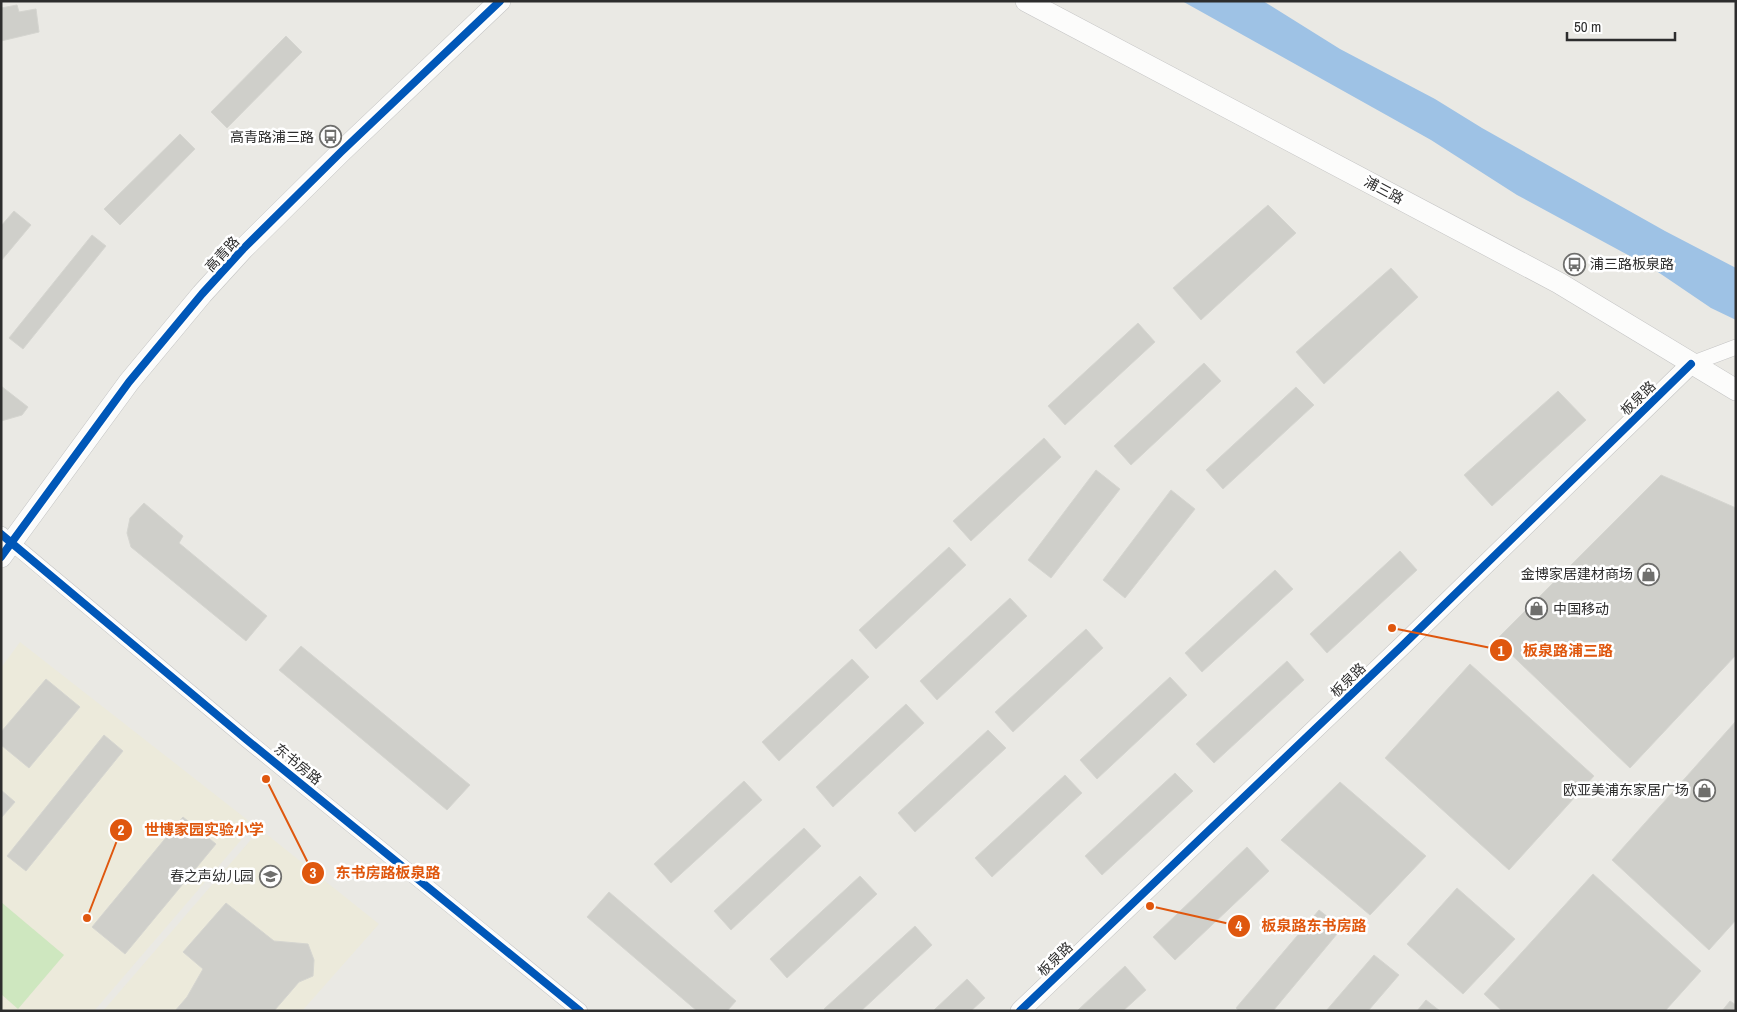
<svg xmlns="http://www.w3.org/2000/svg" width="1737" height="1012" font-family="'Archivo Narrow','Noto Sans SC',sans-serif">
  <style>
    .education { fill: #eceadb }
    .pitch { fill: #cee7bf }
    .water { fill: #9ec2e5 }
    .building { fill: #cfcfca; stroke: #d5d5d0 }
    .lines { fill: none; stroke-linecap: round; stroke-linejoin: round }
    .minor-casing { stroke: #c4c4c4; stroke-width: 16 }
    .tertiary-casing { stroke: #c4c4c4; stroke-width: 20 }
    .secondary-casing { stroke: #c4c4c4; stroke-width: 22 }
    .minor { stroke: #fcfcfb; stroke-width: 15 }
    .tertiary { stroke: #fcfcfb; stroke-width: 19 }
    .secondary { stroke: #fcfcfb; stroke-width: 21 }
    .cycleway-casing { stroke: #fff; stroke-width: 11 }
    .cycleway { stroke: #0057b8; stroke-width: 8 }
    .labels { text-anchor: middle; stroke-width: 5; stroke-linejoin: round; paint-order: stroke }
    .poi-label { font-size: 14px; fill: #2d2d2d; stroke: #fff; text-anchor: end }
    .street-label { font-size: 14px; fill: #2d2d2d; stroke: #fff }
    .leader { fill: none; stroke: #df570e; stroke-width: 2 }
    .callout-dot { fill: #df570e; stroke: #fff; stroke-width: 2 }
    .mark-label { font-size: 15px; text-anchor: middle; font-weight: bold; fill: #fff }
    .callout-label { font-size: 15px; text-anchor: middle; font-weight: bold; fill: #df570e; stroke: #fff; stroke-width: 5; stroke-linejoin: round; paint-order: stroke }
  </style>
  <rect width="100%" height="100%" fill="#eae9e4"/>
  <path class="education" d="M20,642l234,183 -160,186h-93v-343z
    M260,829l119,95 -77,87h-199z"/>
  <path class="pitch" d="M1,902l63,53 -46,54 -17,-15z"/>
  <path class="water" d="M1182,1h81l77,48 95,50 47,29 183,103 71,37v52l-25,-12 -59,-40 -135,-73 -86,-55z"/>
  <path class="building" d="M17,5l2,7 17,-3 3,23 -38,9v-33z
    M286,36l16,16 -75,76 -16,-16z
    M180,134l15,15 -75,76 -16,-16z
    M1268,205l28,28 -95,87 -28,-32z
    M14,211l17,14 -30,36v-35z
    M92,235l14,11 -83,103 -14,-11z
    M1391,268l27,29 -94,87 -28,-32z
    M1138,323l17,19 -90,83 -17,-19z
    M1204,363l17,18 -90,84 -17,-19z
    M1,386l27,21 -6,8 -21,6z
    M1296,387l18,18 -91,84 -17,-19z
    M1558,391l28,29 -94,86 -28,-31z
    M1044,438l17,19 -90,84 -18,-20z
    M1096,470l24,19 -69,89 -23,-18z
    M1661,475l75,33v147l-106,113 -134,-128z
    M1171,490l24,19 -70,89 -22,-18z
    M144,503l39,33 -4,7 88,73 -21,25 -115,-94 -4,-14 3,-15z
    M949,547l17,18 -90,84 -17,-19z
    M1400,551l17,19 -90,83 -17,-19z
    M1275,570l18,19 -91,83 -17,-19z
    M1010,598l17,18 -90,84 -17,-19z
    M1086,629l17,19 -90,84 -18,-20z
    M301,646l169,139 -23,25 -168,-140z
    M852,659l17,18 -90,84 -17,-19z
    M1287,661l17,19 -90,83 -18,-19z
    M1470,664l124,112 -85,94 -124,-112z
    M1170,677l17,18 -90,84 -17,-19z
    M46,679l34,28 -51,61 -28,-23v-13z
    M906,704l18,19 -91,84 -17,-20z
    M1736,721v199l-27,30 -97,-90z
    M988,730l18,18 -91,84 -17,-19z
    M104,735l19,16 -97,120 -19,-15z
    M1175,773l18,18 -91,84 -17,-19z
    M1065,775l17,18 -90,84 -17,-19z
    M744,781l18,19 -91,83 -17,-19z
    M1340,782l86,74 -56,59 -89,-75z
    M1,790l14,12 -14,16z
    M183,817l33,27 -91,110 -33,-27z
    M804,828l17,18 -90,84 -17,-19z
    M1247,847l22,24 -94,89 -22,-23z
    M1593,874l108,97 -36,40h-163l-18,-17z
    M860,876l17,18 -90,84 -17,-19z
    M1457,888l58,51 -52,55 -56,-50z
    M609,892l127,109 -9,10h-30l-110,-94z
    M226,903l48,38 34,3 6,16 -1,16 -14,6 -25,29h-99l12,-14 16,-28 -20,-17z
    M1319,910l23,18 -69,83h-34l-3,-3z
    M915,926l17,19 -71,66h-35l-2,-2z
    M1374,955l25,20 -31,36h-42z
    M1125,966l21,24 -23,21h-46z
    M967,979l18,19 -14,13h-38z
    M1426,1000l14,11h-23z
    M1730,1001l6,4v6h-14z"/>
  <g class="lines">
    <defs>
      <path id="minor" d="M1691,364l45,-17
        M1,534l246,206 333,271"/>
      <path id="tertiary" d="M1020,1011l383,-366 288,-281"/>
      <path id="secondary" d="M1026,1l533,282 177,107
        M1,557l128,-175 73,-88 41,-45 98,-97 159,-151"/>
    </defs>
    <use href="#minor" class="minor-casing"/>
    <use href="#tertiary" class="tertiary-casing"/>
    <use href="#secondary" class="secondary-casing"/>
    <use href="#minor" class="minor"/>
    <use href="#tertiary" class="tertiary"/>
    <use href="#secondary" class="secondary"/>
    <defs>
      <path id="cycleway" d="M1,534l246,206 333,271
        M1,557l128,-175 73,-88 41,-45 98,-97 159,-151
        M1020,1011l383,-366 288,-281"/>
    </defs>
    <use href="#cycleway" class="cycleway-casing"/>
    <use href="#cycleway" class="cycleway"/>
  </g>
  <defs>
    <symbol id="bus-ring" viewBox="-11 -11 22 22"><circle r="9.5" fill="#fff" stroke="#6f6f6d" stroke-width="1.5"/><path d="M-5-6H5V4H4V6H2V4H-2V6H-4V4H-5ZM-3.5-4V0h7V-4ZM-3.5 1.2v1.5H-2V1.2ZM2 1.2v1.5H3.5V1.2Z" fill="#6f6f6d"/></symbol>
    <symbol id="shop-ring" viewBox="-11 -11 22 22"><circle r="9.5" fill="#fff" stroke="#6f6f6d" stroke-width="1.5"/><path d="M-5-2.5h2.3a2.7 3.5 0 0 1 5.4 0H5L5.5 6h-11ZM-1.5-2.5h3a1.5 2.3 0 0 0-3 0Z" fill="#6f6f6d"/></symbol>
    <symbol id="school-ring" viewBox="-11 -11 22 22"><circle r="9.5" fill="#fff" stroke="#6f6f6d" stroke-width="1.5"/><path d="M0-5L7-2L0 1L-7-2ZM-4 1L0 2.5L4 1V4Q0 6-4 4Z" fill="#6f6f6d"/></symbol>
  </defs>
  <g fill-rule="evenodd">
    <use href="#bus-ring" x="318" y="124" width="25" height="25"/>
    <use href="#bus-ring" x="1562" y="252" width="25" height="25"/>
    <use href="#shop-ring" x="1636" y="562" width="25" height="25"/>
    <use href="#shop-ring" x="1524" y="596" width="25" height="25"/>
    <use href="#shop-ring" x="1692" y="778" width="25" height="25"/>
    <use href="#school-ring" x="258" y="864" width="25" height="25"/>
  </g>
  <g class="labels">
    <g class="poi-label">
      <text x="314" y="142">高青路浦三路</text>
      <text x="1590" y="269" text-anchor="start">浦三路板泉路</text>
      <text x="1633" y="579">金博家居建材商场</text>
      <text x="1553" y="614" text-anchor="start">中国移动</text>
      <text x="1689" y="795">欧亚美浦东家居广场</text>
      <text x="254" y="881">春之声幼儿园</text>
    </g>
    <g class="street-label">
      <text transform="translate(1384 190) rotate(28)" y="5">浦三路</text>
      <text transform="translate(222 254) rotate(-47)" y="5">高青路</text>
      <text transform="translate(1638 398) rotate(-44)" y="5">板泉路</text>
      <text transform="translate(1348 680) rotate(-44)" y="5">板泉路</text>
      <text transform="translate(298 764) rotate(39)" y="5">东书房路</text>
      <text transform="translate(1055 959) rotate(-44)" y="5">板泉路</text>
    </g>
  </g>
  <path class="leader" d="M1392 628L1501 650M87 918L121 830M266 779L313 873M1150 906L1239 926"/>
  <g class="callout-dot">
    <circle cx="1392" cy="628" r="5"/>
    <circle cx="87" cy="918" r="5"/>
    <circle cx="266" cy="779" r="5"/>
    <circle cx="1150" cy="906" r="5"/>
    <circle cx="1501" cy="650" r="12"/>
    <circle cx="121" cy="830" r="12"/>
    <circle cx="313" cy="873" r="12"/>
    <circle cx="1239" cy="926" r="12"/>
  </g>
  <g class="mark-label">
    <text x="1501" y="656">1</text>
    <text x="121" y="835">2</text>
    <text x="313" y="878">3</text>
    <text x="1239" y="931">4</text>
  </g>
  <g class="callout-label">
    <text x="1568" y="656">板泉路浦三路</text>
    <text x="204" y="835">世博家园实验小学</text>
    <text x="388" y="878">东书房路板泉路</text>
    <text x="1314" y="931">板泉路东书房路</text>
  </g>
  <rect width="1737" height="1012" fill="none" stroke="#2d2d2d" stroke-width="5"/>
  <path d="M1567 32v8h108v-8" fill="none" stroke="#2d2d2d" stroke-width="2.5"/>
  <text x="1574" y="32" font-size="15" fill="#2d2d2d" stroke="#ffffff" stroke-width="4" paint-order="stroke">50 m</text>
</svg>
